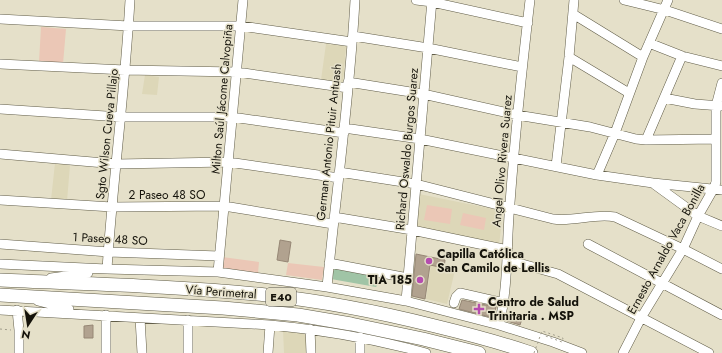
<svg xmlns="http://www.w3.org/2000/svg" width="722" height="353" font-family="Jost,sans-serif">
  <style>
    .built { fill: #ddd7b8 }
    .green { fill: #ebc7b6 }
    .water { fill: #a0c4a6 }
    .building { fill: #b1a28f; stroke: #968775 }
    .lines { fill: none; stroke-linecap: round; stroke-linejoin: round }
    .minor-casing { stroke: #615d48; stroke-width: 10 }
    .highway-casing { stroke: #615d48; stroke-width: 14 }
    .path { stroke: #a19d8b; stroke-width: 1; stroke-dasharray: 2 3; stroke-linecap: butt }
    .minor { stroke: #fff; stroke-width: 9 }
    .highway { stroke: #fff; stroke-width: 13 }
    .path-bridge { stroke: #a19d8b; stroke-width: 1; stroke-dasharray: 2 3; stroke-linecap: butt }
    .poi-dot { fill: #b54caf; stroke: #e5e0c9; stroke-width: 1.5 }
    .labels { text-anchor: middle; stroke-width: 3; stroke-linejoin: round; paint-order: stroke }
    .shield { fill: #e5e0c9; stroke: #535044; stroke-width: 1 }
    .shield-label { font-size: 11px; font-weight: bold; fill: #15130b }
    .street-label { font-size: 12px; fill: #15130b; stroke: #e5e0c9 }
    .poi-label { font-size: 12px; font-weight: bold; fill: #15130b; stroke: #e5e0c9; text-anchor: start }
  </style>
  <rect width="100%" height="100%" fill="#e5e0c9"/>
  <path class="built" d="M326,44l20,2 -3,37 -22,-3z
    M145,75l14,2 -2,18 -15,-1z
    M55,163l15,2 -3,36 -16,-1z
    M419,194l84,17 -4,35 -82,-19z
    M444,264l12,2 -9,38 -21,-5 5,-34 13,3z
    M283,330l23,3v20h-22z"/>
  <path class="green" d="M41,27l25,2 -3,35 -24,-2z
    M427,205l25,4 -2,15 -26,-4z
    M463,213l23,5 -2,12 -24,-5z
    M222,257l37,5 -1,11 -37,-5z
    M288,263l36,4 -2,13 -36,-5z"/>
  <path class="water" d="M335,268l40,7c3,4 4,9 1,12l-45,-8 2,-7z"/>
  <path class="building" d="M280,240l11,2 -3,20 -11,-2z
    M416,254l29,6 -1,8 -14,-3 -5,34 -13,-3z
    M462,300l34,7 -2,11 -35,-9z
    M508,316l14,3 -2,6 -13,-4z
    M93,325v13h-9v-12z"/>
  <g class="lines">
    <defs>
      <path id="minor" d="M416,0l16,2 96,21
        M624,0l41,10 57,19
        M573,14l70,43
        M0,19l129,7h112l111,16
        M353,36l75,12 94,19
        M649,43l33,13 40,10
        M569,57l60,36
        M0,64l125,6 112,2 111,16
        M348,82l75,12 94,21 73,12 46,12 10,1 70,-1
        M664,98l31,6 26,2
        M0,109l121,8h111l112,16
        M344,128l76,11 177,36 56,8 69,7
        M646,140l36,-84
        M0,154l116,10 112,-2 111,16
        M556,166l13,-109 5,-57
        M339,172l77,12 137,35c21,3 42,-6 62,-2l68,32 39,20
        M597,175l18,-42 28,-76 25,-57
        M654,184l44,32 24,10
        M0,200l112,7 112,-1 109,18
        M334,217l78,13 96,20
        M0,244l109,8 110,4
        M588,244l134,71
        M508,260l50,14 151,79
        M329,263l79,15
        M0,264l107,5 111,3 109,15 79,14 93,24 54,17 29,11
        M107,269c6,-90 18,-179 23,-269
        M218,272l25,-272
        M51,278l37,-5
        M327,287c9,-95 23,-191 28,-287
        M38,301l31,8
        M406,301l26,-301
        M454,303l2,-6 4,-4 44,10
        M0,310l270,15c53,5 105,14 156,28
        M17,310l2,20v23
        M106,315v38
        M140,318l2,35
        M188,320v33
        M499,325c10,-41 7,-81 11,-122 5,-68 12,-135 20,-203
        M310,329l1,24
        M360,337v16
        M268,353l2,-28
        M623,353l18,-35 42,-69 15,-33 16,-28 2,-6v-76l6,-23"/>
      <path id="highway" d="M0,280c88,4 178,6 266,15 57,6 113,17 169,31 33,8 64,16 96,27
        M0,295l223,13 75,7 53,9 72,15 56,14"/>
    </defs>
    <use href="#minor" class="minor-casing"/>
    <use href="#highway" class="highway-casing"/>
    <path class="path" d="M0,329l11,1"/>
    <use href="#minor" class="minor"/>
    <use href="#highway" class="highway"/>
    <path class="path-bridge" d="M534,353l8,-22 21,7 -1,4 -19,-7"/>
  </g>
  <g class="poi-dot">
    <circle cx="429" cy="261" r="4"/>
    <circle cx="420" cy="280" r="4"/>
    <path d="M477 303h4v4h4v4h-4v4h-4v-4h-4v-4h4z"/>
  </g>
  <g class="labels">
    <rect class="shield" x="266" y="288" width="30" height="18" rx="3"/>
    <g class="shield-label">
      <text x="281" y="301">E40</text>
    </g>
    <g class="street-label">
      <text transform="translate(222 99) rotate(-85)" y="4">Milton Saúl Jácome Calvopiña</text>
      <text transform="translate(107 134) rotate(-84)" y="4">Sgto Wilson Cueva Pillajo</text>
      <text transform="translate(329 142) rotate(-84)" y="4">German Antonio Pituir Antuash</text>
      <text transform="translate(407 149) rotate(-85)" y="4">Richard Oswaldo Burgos Suarez</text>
      <text transform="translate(502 161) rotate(-85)" y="4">Angel Olivo Rivera Suarez</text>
      <text x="167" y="199">2 Paseo 48 SO</text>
      <text transform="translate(110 239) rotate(3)" y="4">1 Paseo 48 SO</text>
      <text transform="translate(666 249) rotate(-61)" y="4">Ernesto Arnaldo Vaca Bonilla</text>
      <text transform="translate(221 292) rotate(4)" y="4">Vía Perimetral</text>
    </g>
    <g class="poi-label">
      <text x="437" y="258">Capilla Católica<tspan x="437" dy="14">San Camilo de Lellis</tspan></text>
      <text x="412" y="284" text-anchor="end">TIA 185</text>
      <text x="488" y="306">Centro de Salud<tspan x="488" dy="14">Trinitaria . MSP</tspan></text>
    </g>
  </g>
  <g transform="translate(28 325) rotate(192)" stroke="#e5e0c9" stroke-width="3" paint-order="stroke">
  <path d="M0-3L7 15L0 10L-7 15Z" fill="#15130b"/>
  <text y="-6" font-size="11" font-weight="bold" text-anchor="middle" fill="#15130b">N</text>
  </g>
</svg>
